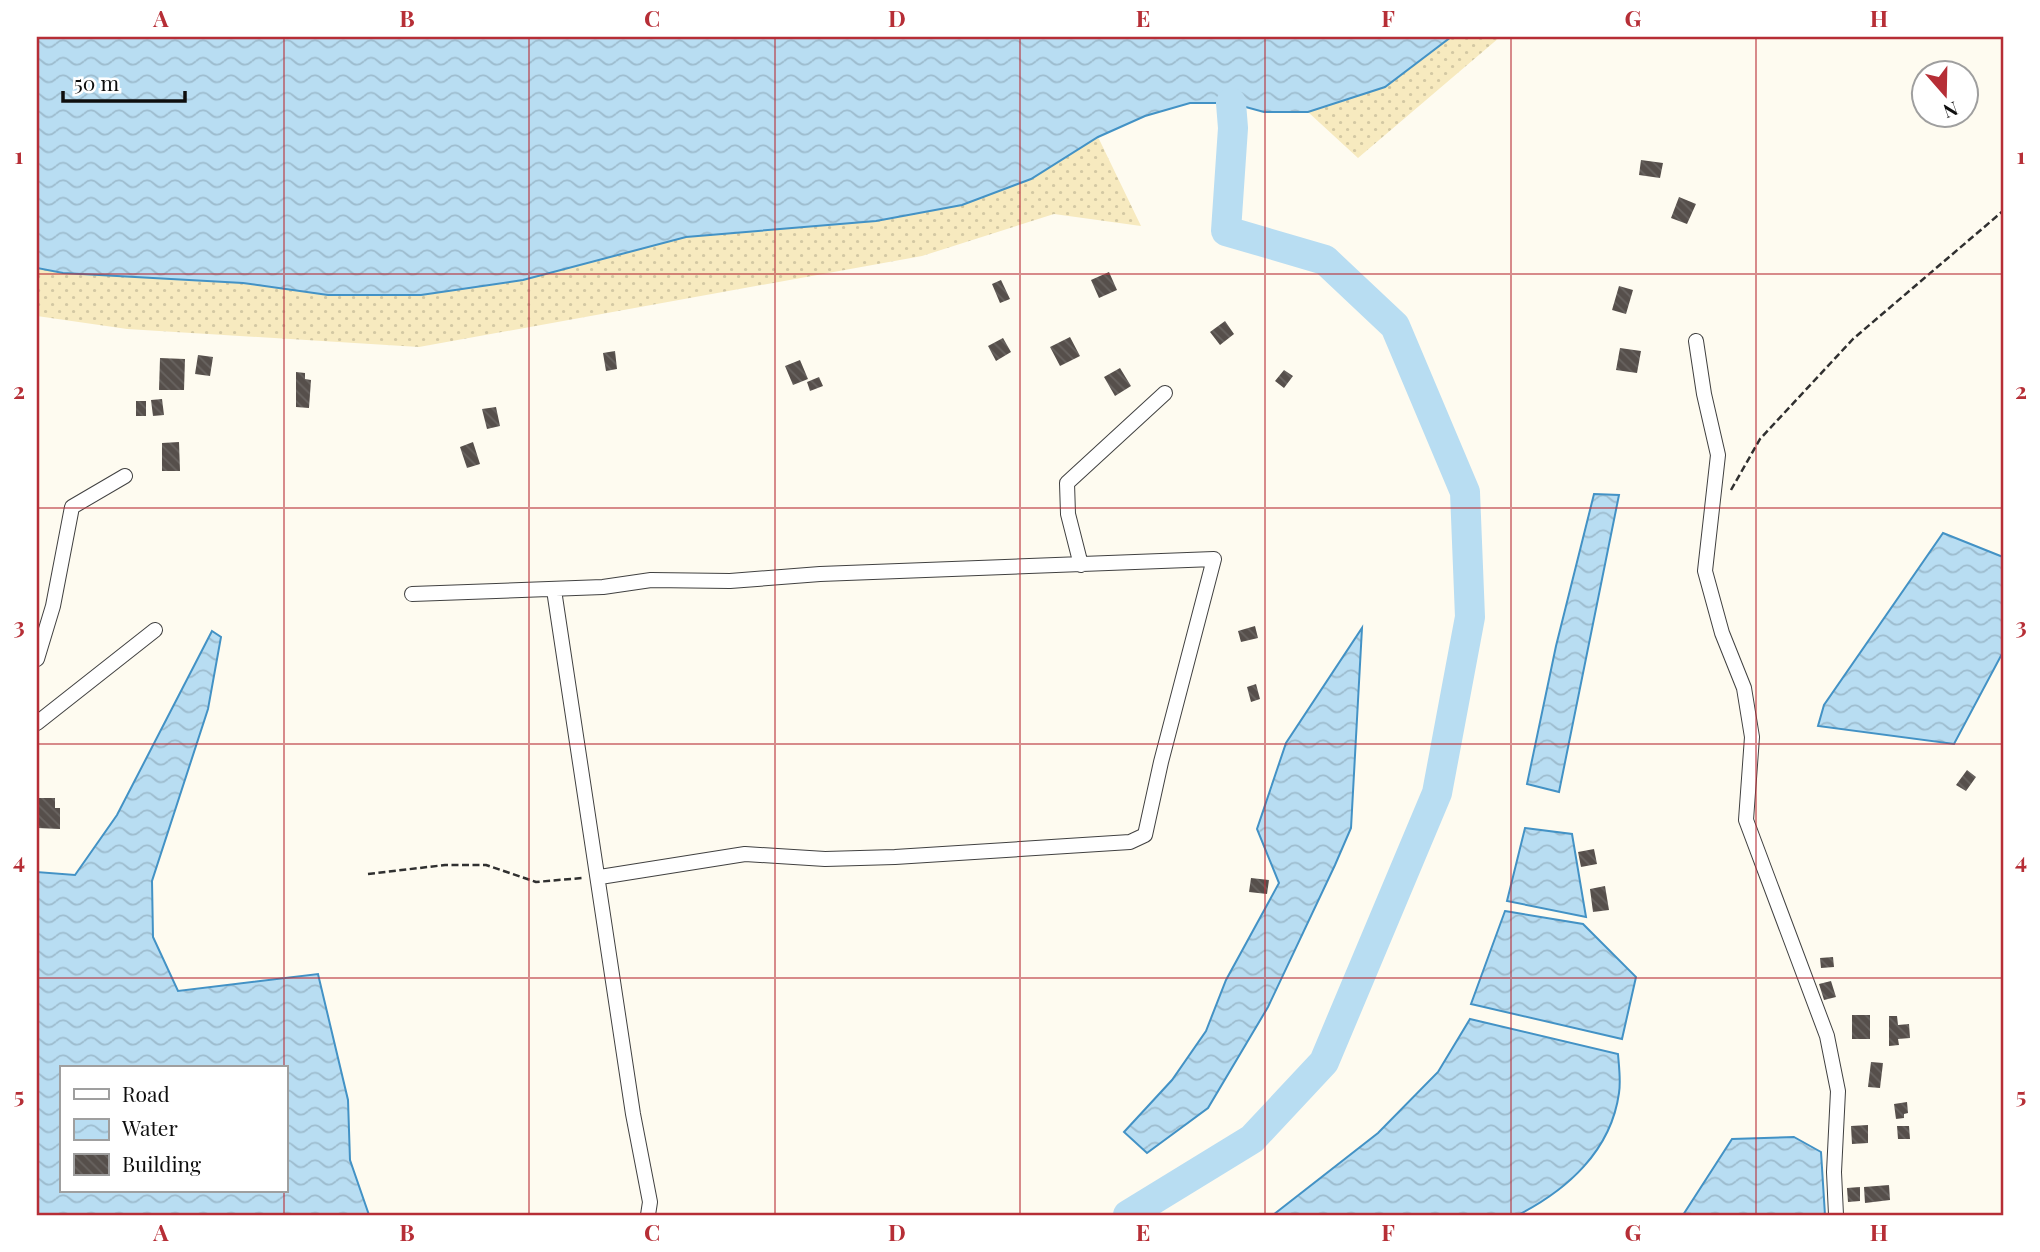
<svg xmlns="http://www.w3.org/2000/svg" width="2040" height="1252" font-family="'Playfair Display',serif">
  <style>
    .sand { fill: url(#sand-dots) }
    .water { fill: url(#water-waves); stroke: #4392c5; stroke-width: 2; fill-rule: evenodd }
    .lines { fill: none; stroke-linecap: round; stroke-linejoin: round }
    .river { stroke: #b8ddf2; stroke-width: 30 }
    .building { fill: url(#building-back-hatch) }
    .street-casing { stroke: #414141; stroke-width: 16 }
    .path { stroke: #303030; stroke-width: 2.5; stroke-dasharray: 7 3.5; stroke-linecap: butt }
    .street { stroke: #fff; stroke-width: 14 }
    .grid { fill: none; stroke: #b62e36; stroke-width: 2; stroke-opacity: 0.55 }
    .neatline { fill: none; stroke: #b62e36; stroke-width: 2.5 }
    .grid-label { font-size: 23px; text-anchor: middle; font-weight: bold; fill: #b62e36 }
  </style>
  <defs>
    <pattern id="sand-dots" width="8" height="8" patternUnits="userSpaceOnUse" patternTransform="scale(1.75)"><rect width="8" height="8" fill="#f7eabf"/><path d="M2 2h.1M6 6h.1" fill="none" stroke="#d3c8a3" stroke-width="1.8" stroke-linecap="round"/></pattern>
    <pattern id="water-waves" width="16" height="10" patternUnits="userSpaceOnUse" patternTransform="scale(1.75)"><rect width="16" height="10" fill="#b8ddf2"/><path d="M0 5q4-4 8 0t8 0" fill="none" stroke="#9dbcce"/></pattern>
    <pattern id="building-back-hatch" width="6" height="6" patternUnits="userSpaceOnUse" patternTransform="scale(1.75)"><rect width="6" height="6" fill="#564f4b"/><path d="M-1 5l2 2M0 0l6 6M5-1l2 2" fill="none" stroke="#696461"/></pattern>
  </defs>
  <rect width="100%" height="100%" fill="#fefbf0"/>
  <path class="sand" d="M1451,37h49l-142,121 -50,-46 77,-25z
    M1098,137l43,89 -87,-12 -132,42 -503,91 -292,-18 -90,-13v-48l26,5 180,10 85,12h93l102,-15 163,-43 190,-16 155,-42z"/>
  <path class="water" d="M37,37h1414l-66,50 -77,25h-44l-33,-9h-41l-45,13 -47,21 -67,42 -69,26 -86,16 -190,16 -163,43 -102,15h-93l-85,-12 -180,-10 -26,-5z
    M1594,494l25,1 -60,297 -32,-8 29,-138z
    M1943,533l60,24v95l-49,92 -136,-18 6,-21z
    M1362,628l-11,200 -16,37 -67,142 -60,101 -61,45 -23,-21 48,-52 34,-49 20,-51 53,-97 -22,-54 29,-86z
    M212,631l9,6 -13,72 -56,172 1,56 25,54 140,-17 30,126 2,60 19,55h-332v-343l38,3 42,-60zM285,1068v123h-224v-123z
    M1525,828l47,6 14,83 -79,-16z
    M1505,911l78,13 53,53 -14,62 -151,-35z
    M1470,1019l148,35c1,13 3,27 1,39 -8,58 -52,97 -101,122h-245l105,-82 60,-61z
    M1794,1137l27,15 4,63h-142l49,-76z"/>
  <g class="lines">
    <path class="river" d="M1128,1215l124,-76 72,-77 113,-269 33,-176 -5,-125 -70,-166 -70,-66 -99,-29 7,-103 -2,-25"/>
  </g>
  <path class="building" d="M1641,160l22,3 -3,15 -21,-3z
    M1679,197l17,7 -9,20 -16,-6z
    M1109,272l8,18 -18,8 -8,-18z
    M1001,280l9,19 -10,4 -8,-19z
    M1619,286l14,4 -7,24 -14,-4z
    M1225,321l9,13 -14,11 -10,-13z
    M1070,337l10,19 -20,10 -10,-19z
    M1003,338l8,14 -15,9 -8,-15z
    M1620,348l21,3 -4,22 -21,-3z
    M615,351l2,18 -11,2 -3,-18z
    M198,355l15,2 -3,19 -15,-2z
    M160,358l25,1 -1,31h-25z
    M800,360l8,19 -15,6 -8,-19z
    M1120,368l11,18 -16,10 -11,-19z
    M1284,370l9,6 -9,12 -9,-7z
    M296,372l9,1v6l6,1 -2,28 -13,-1z
    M819,377l4,9 -13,5 -3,-9z
    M162,399l2,16 -11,1 -2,-16z
    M136,401h10v15h-10z
    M496,407l4,19 -13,3 -5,-20z
    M179,442l1,29h-18v-28z
    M473,442l7,22 -13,4 -7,-21z
    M1255,626l3,12 -17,4 -3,-11z
    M1256,684l4,15 -9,3 -4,-15z
    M1967,770l9,7 -10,14 -10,-6z
    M37,798h18v10h5v21l-23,-1z
    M1594,849l3,15 -16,3 -3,-15z
    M1251,878l18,2 -2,14 -18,-2z
    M1605,886l4,24 -16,2 -3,-23z
    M1833,957l1,10 -13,1 -1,-10z
    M1831,981l5,16 -12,3 -5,-16z
    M1852,1015h18v24h-18z
    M1889,1016h8l1,9 11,-1 1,14 -12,1 1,6 -10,1z
    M1871,1062l12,1 -3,25 -12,-1z
    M1907,1102l1,11 -4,1v4l-8,1 -2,-15z
    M1868,1125v18l-16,1 -1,-18z
    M1897,1126h12l1,13h-12z
    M1889,1185l1,15 -25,3 -1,-16z
    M1860,1187v14l-12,1 -1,-14z"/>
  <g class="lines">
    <defs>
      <path id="street" d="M1696,341l8,53 14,61 -13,116 17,62 22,55 8,49 -6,83 81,216 11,55 -4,81 2,43
        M1081,565l-13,-51 -1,-31 98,-90
        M554,590l79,524 17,88 -2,13
        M412,594l191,-7 48,-7 79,1 90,-7 394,-15 -53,203 -16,73 -15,7 -235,15 -70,2 -80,-5 -145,23
        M37,659l16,-53 19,-99 53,-31
        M37,723l118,-93"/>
    </defs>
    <use href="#street" class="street-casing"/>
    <path class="path" d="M1731,490l29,-51 93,-100 150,-128
      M368,874l77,-9h41l50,17 46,-4"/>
    <use href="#street" class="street"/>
  </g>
  <path class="grid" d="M284,37v1031M529,37v1178M775,37v1178M1020,37v1178M1265,37v1178M1511,37v1178M1756,37v1178M37,274h1966M37,508h1966M37,744h1966M37,978h1966M284,1191v24"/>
  <rect width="2040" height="1252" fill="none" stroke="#ffffff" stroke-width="77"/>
  <rect x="60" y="1066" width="228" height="126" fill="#ffffff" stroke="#9f9f9f" stroke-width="2"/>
  <rect x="74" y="1089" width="35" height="10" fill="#ffffff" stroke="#9f9f9f" stroke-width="2"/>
  <text x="122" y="1102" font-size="21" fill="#0e0e0e">Road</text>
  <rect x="74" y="1119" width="35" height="21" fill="url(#water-waves)" stroke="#9f9f9f" stroke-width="2"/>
  <text x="122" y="1136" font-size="21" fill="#0e0e0e">Water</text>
  <rect x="74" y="1154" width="35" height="21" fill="url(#building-back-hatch)" stroke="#9f9f9f" stroke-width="2"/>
  <text x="122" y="1172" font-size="21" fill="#0e0e0e">Building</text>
  <g transform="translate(1945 94) rotate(160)"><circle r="33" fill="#ffffff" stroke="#9f9f9f" stroke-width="2"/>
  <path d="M0-5L12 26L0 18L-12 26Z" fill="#b62e36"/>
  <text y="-10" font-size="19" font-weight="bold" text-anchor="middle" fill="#0e0e0e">N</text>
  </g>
  <path d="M63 91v10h122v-10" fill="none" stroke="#0e0e0e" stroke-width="3.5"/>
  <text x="74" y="91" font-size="21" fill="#0e0e0e" stroke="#ffffff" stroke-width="5" paint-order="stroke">50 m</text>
  <rect x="38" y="38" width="1964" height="1176" class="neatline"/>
  <g class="grid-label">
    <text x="161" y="27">A</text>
    <text x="407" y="27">B</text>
    <text x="652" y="27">C</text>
    <text x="897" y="27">D</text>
    <text x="1143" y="27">E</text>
    <text x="1388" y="27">F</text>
    <text x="1633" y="27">G</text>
    <text x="1879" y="27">H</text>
    <text x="19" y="164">1</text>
    <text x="2021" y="164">1</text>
    <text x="19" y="399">2</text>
    <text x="2021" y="399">2</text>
    <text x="19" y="634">3</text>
    <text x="2021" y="634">3</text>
    <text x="19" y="869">4</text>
    <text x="2021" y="869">4</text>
    <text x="19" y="1104">5</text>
    <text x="2021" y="1104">5</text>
    <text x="161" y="1241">A</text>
    <text x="407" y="1241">B</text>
    <text x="652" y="1241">C</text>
    <text x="897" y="1241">D</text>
    <text x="1143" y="1241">E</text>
    <text x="1388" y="1241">F</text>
    <text x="1633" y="1241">G</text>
    <text x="1879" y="1241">H</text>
  </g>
</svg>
